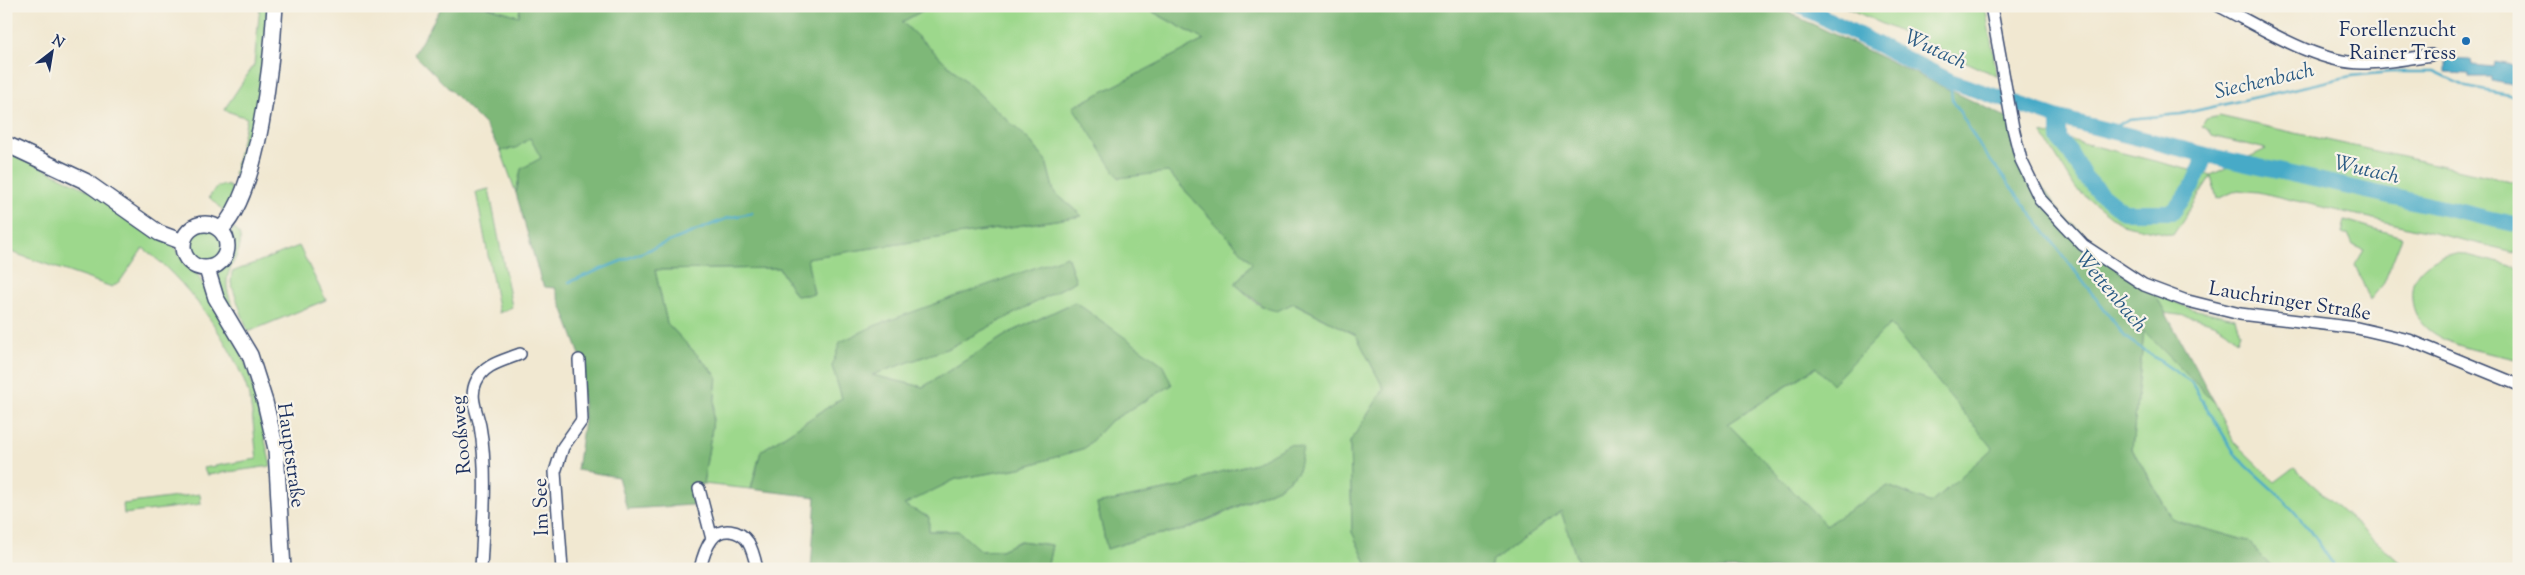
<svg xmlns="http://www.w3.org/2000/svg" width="2525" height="575" font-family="'Sorts Mill Goudy',serif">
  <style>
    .green { fill: #9dd88c; stroke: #5c8475; fill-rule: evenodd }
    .forest { fill: #7eb878; stroke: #4c746b; fill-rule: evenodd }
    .water { fill: #47aac7; stroke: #316c92 }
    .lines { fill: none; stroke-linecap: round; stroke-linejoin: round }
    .stream { stroke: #47aac7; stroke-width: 2.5 }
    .river { stroke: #47aac7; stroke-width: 16 }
    .minor-casing { stroke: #3b4b6f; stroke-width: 14 }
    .major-casing { stroke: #3b4b6f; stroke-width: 18 }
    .minor { stroke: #fff; stroke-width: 11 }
    .major { stroke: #fff; stroke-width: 15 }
    .poi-dot { fill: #1f6fb2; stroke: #f7f3e8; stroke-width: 2 }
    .labels { text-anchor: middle; stroke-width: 4.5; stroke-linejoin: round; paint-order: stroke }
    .poi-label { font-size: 20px; fill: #1b2f5e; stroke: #f7f3e8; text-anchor: end }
    .street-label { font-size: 20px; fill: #1b2f5e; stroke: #f7f3e8 }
    .water-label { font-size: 21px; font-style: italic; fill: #2a5a83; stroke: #f7f3e8 }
  </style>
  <rect width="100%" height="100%" fill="#f7f3e8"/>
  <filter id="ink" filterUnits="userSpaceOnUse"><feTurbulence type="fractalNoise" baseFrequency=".02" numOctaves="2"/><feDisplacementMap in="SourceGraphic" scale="10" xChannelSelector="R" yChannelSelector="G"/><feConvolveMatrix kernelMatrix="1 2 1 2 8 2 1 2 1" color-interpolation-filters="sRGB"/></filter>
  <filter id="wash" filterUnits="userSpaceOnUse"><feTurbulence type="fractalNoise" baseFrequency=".0096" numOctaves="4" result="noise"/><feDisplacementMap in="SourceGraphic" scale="20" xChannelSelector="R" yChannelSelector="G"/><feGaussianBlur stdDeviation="1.12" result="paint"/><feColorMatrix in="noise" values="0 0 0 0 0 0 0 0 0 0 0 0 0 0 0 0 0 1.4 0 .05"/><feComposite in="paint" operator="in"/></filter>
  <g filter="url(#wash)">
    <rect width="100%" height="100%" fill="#f1e8d1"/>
    <path class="green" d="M260,6h10l-10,90 -19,75 -7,4 13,-57 -23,-8 30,-45z
      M485,6h35l-1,10z
      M931,6h211l62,34 -130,67 94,65 84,91 -17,21c23,19 28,33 58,19l63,32 28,54 -34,53 2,90 17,37h-322l5,-24 -32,-4 -19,9 -21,1 -22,-20h-29l-26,-26 53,-26 64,-11 65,-20 24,-26 63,-37 -97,-83 -66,31 -86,54 -52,-12 78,-27 127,-67 -9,-25 -235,110 10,32 -81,53 -10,38 -48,-5 9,-56 5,-52 -50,-53 -12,-53 124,-2 17,28 18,-2 -8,-36 276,-42 -28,-24 -8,-31 -15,-19 -129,-120zM1255,463l43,9 -18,15 -60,28 -36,15 -39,7 -38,12 -10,-45 82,-17 37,-14z
      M1843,6h142l12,70z
      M2219,116l300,67v70l-261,-61 -20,-2 -21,9 -6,-23 -38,59 -52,-11 -45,-35 -34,-56 169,42 55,-26 -54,-13 -3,-6 -7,-4 4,-7z
      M530,137l12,21 -21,11 -5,24 -15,-42 15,-3z
      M6,150l88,43 80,54 11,17 11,8 44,78 10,25 21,91 -64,9 -4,-7 54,-9c-3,-22 -4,-53 -11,-73 -18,-49 -61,-107 -103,-138l-22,32 -9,7 -104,-36 -2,5z
      M222,185l7,1 4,5 -3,13 -5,9 -16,-16 8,-10z
      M489,189l23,118 -13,6 -23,-121z
      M2345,220l57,17 -18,46 -14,17 -15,-35 9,-15 -11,-5 -5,-11h-6z
      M233,227c20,16 -6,36 -6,55 -1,10 5,21 8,31l-3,1 -8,-14 -6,-26 12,-22 1,-19z
      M187 245a18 18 0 1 1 36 0a18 18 0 1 1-36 0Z
      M299,246l27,54 -78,32 -17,-49 1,-11z
      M2448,254l19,1 52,13v92c-41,-11 -112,-15 -107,-71 2,-19 20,-30 36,-35z
      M2155,294l37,15 43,9 5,15 -3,8c-16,-22 -46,-24 -72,-28z
      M1890,324l104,124 -63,55 -43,-17 -62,40 -98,-102 89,-57 15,16z
      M2144,330l71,73 19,39 41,40 19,-14 113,101h-133l-26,-28 -75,-21 -41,-71z
      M200,494l1,10 -77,10 -1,-10z
      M1561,511l19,58h-90l2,-7z"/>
    <path class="forest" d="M438,6h47l34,10 1,-10h411l-29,16 129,120 15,19 8,31 28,24 -275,42 7,36 -18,2 -17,-28 -124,2 12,53 50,53 -5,52 -9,56 -12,9 2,12 -66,4 -9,-32 -41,-7 7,-50 -4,-65 -25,-67 -10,-1 -4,-6 -25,-88 5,-24 20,-11 -11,-20 -14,10 -15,3 -16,-26 -71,-71 27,-46z
      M1142,6h633l233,112 21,51 36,49 88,72 62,113 -71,-72 -12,118 41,71 75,21 26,28h-694l-19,-58 -69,51 -2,7h-121l-17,-37 -2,-90 34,-53 -28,-54 -62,-32 -17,8 -12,-3 -30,-24 17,-21 -84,-91 -49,6 -46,-71 131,-67zM1890,324l103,124 -62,55 -43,-17 -62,39 -98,-101 88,-57 16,17z
      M1067,256l9,25 -127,67 -77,27 51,12 86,-54 66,-31 87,62 10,21 -63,37 -24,26 -65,20 -64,11 -52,26 25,12v14h29l23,20 20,-1 19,-9 32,4 -5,24h-236l5,-72 -65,-8 10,-38 81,-53 -10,-32 8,-24 34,-16z
      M1290,444l13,3 -5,25 -18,15 -96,43 -39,7 -38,12 -10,-45 82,-17 37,-14 39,-10z"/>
    <path class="water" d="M2446,59l25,1 1,5 21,2 1,-5 25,4v20l-28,-5v-4h-22v-4l-23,-1z"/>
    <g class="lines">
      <path class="stream" d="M1950,81l2,18 29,49 145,190 65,44 46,75 47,43 27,31 21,32v6
        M2105,131l24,-12 52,-5 170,-38 39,-4h44l32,15 53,10
        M569,282l159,-64 24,-5"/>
      <path class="river" d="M1801,6l149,75 109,37 147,37 313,70
        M2059,118v21l11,13 14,24 16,17 24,19h49l19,-25 14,-32"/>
    </g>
  </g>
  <g filter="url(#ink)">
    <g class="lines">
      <defs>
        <path id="minor" d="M1991,6l22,122 8,32 19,39 43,46 61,40 40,15 56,14 117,14 52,12 110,45
          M2219,6c42,21 100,59 147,57 21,0 44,-5 65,-8
          M699,489l13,50
          M481,569c2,-44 7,-99 -1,-143 -3,-15 -11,-29 -4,-44 8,-18 27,-21 44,-28
          M562,569l-7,-97 8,-25 19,-27 -3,-60
          M700,569c2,-9 6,-22 12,-30 9,-13 28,-9 36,3 5,8 7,18 9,27"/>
        <path id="major" d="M6,144l79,37 74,52 24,9
          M183 246a22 22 0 1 1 44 0a22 22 0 1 1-44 0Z
          M221,229c38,-36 51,-170 54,-223
          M207,269l9,29 34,57 15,47 11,47 7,120"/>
      </defs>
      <use href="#minor" class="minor-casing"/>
      <use href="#major" class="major-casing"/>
      <use href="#minor" class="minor"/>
      <use href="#major" class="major"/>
    </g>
  </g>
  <circle class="poi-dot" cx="2466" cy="41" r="5"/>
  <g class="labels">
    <g class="poi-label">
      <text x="2456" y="36">Forellenzucht<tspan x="2456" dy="23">Rainer Tress</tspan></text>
    </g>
    <g class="street-label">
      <text transform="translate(2290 300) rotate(9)" y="7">Lauchringer Straße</text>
      <text transform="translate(460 435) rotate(-95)" y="7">Rooßweg</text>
      <text transform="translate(292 455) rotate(82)" y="7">Hauptstraße</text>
      <text transform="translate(540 507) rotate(-92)" y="7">Im See</text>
    </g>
    <g class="water-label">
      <text transform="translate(1936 49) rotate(25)" y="7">Wutach</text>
      <text transform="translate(2264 80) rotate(-13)" y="7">Siechenbach</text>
      <text transform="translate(2367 169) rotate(13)" y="7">Wutach</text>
      <text transform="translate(2112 291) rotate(50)" y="7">Wettenbach</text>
    </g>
  </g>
  <rect width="2525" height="575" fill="none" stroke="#f7f3e8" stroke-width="25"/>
  <g transform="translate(52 52) rotate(31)" stroke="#f7f3e8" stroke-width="4" paint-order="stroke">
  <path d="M0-4L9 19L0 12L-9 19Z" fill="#1b2f5e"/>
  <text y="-8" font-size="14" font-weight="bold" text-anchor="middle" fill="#1b2f5e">N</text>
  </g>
</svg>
